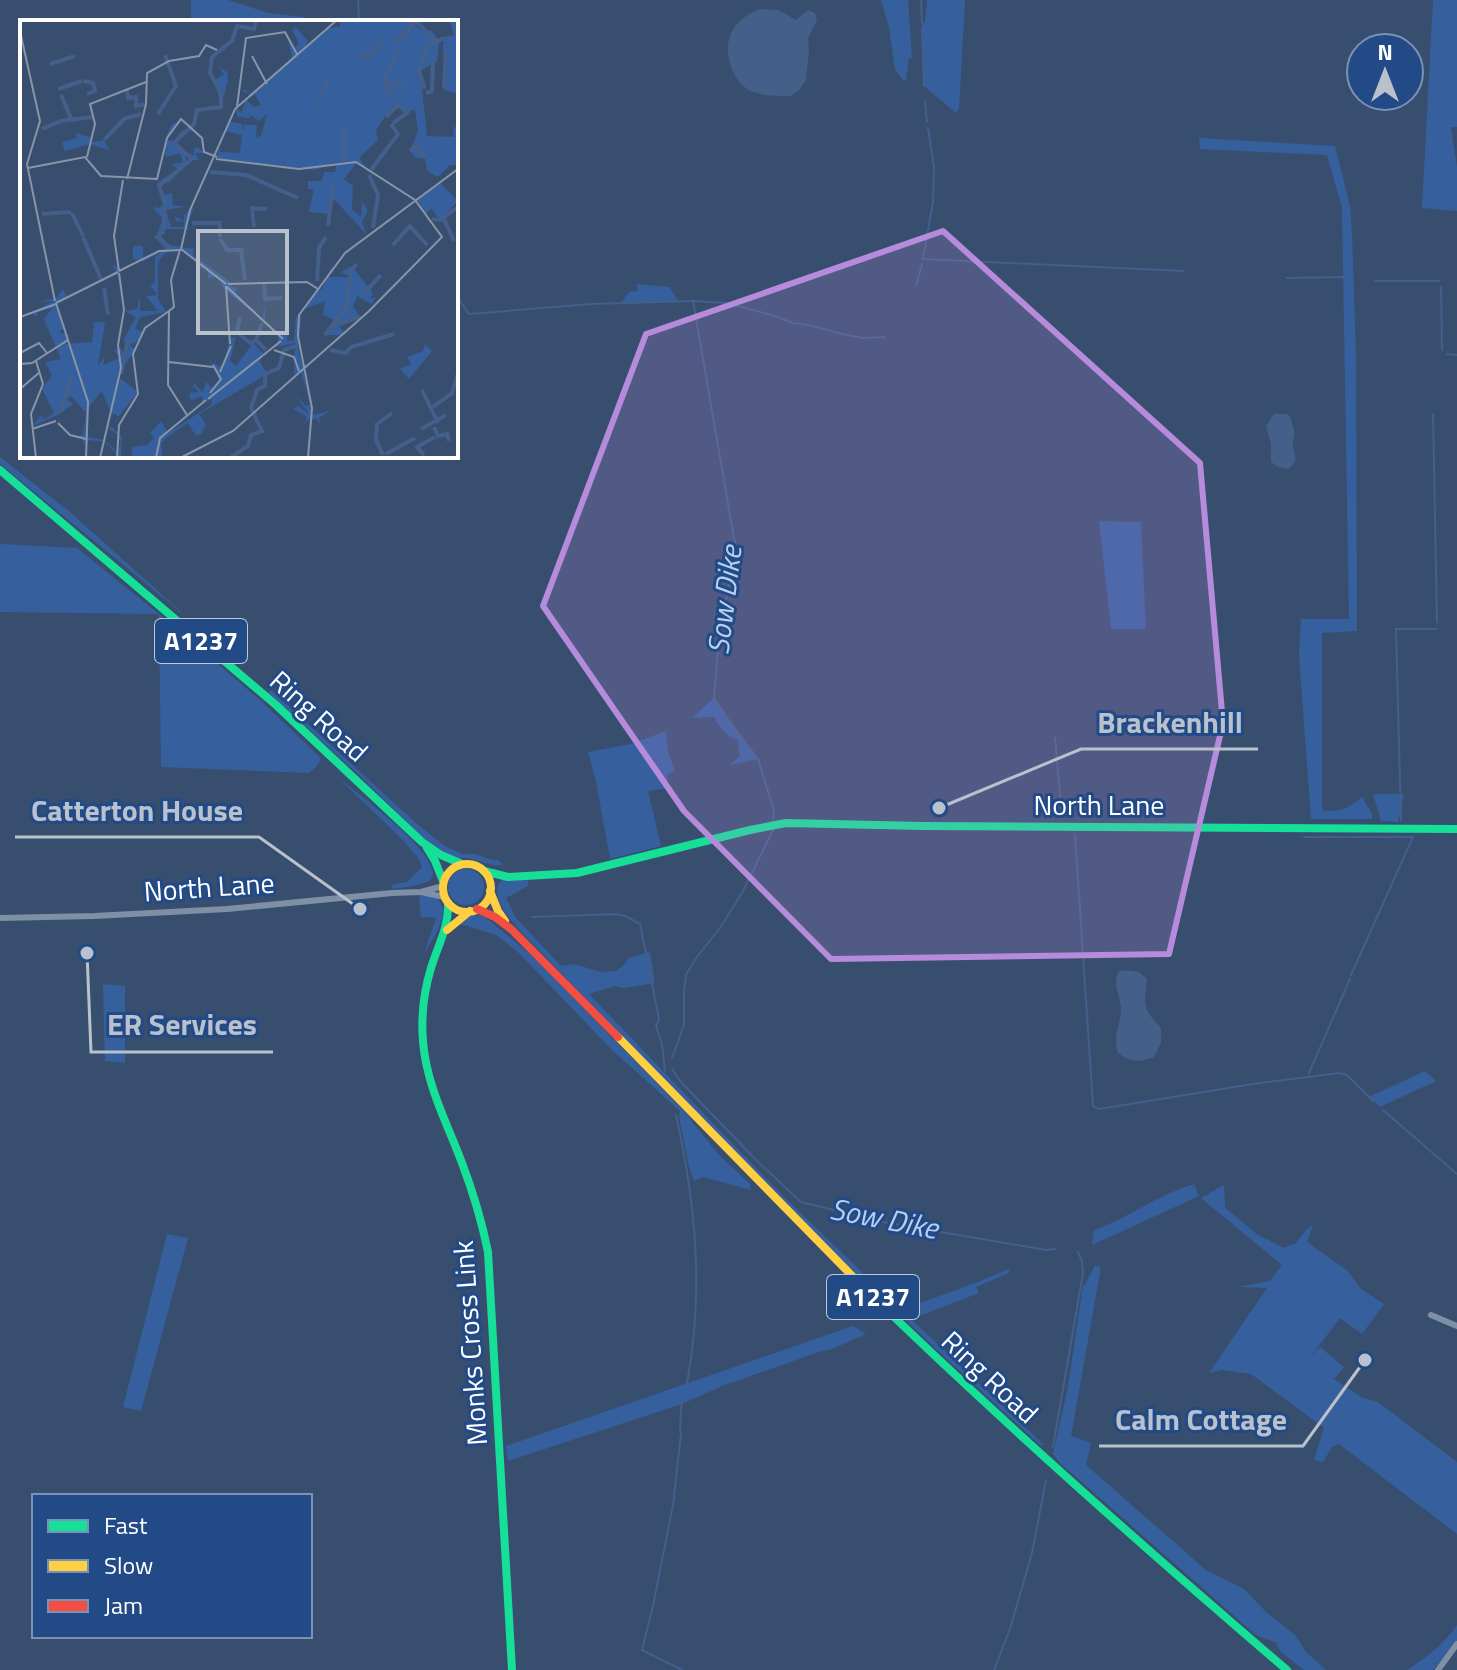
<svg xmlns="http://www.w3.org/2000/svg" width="1457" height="1670" font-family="'Titillium Web',sans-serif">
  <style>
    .green { fill: #35609d }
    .water { fill: #435f8a }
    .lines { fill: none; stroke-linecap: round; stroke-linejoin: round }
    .stream { stroke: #435f8a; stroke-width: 2 }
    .street { stroke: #7f8fa5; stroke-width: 6 }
    .fast { stroke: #16e098; stroke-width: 8 }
    .slow { stroke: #ffcf43; stroke-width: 8 }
    .jam { stroke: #f24e42; stroke-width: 8 }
    .marked { fill: #b68bdc; fill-opacity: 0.2; stroke: #b68bdc; stroke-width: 6; stroke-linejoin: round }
    .labels { text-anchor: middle; stroke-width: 6; stroke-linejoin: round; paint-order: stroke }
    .shield { fill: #214a86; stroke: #bcc9db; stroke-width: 2 }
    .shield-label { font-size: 26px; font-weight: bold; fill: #fff }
    .street-label { font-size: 28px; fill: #fff; stroke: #214a86 }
    .water-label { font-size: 30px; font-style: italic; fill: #b6cff1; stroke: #214a86 }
    .inset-river { fill: none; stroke: #435f8a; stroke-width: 4 }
    .inset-road { fill: none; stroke: #8895a9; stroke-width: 2 }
    .view { fill: #b9c1cd; fill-opacity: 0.15; stroke: #b9c1cd; stroke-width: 4 }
    .inset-edge { fill: none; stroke: #fff; stroke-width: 4 }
    .leader { fill: none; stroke: #b9c1cd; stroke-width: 3 }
    .callout-dot { fill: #b9c1cd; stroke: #214a86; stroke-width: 3 }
    .callout-label { font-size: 30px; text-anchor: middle; font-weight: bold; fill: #b9c1cd; stroke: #214a86; stroke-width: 6; stroke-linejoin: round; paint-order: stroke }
  </style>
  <rect width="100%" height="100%" fill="#384e6f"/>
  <path class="green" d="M191,0h37l40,13 36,4v5h-113z
    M881,0h27l4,59 -3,-2 -3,24 -3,-1 -8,-10 -6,-43z
    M927,0h38l-6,108 -3,5 -32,-27 -2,-63 3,-1z
    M1433,0h24v127h-6l6,40v44l-35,-3z
    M1199,138l136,8 15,60 2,28 4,120 1,277 -35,2v177c17,3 27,-2 40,-13l10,17v5h-61l-12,-164 2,-36h48l-7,-411 -15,-53 -127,-6z
    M636,284l33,3 10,15 -58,1 8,-11 9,-1z
    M0,457l70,55 118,106 -188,-154z
    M1099,521l42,1 5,107h-35z
    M0,544l77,4 82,66 101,86 61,58 -4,8 -8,7 -148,-6 -2,-153 -159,-2z
    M271,690l147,135 27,21 17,8h13l17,6h6l5,5h-10l-25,-7h-11l-24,-12 -19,-17 -55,-54 -91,-82z
    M714,698l44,61 -28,6 10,-9 -2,-16c-11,-2 -19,-14 -24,-23l-22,1z
    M666,731l2,20 7,20 -8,3 1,14 -20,3 13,55 -51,13 -14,-78 -8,-29 43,-8z
    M333,773c23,20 91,68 99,96 2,6 1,6 -2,12l-17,5 -20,3 -2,-4 16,-3 15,-15 -4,-9 -14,-17z
    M1373,794h31l-6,28 -17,-1z
    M448 887a18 18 0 1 1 36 0a18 18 0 1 1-36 0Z
    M503,879l25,1v6l-22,12 10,20 45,48 13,-2 27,8 15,-1 8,-6 5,-7 21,-6 5,31 -31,5 -9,-2 -26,8 190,198 122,118c36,-14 73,-25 108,-41v4l-33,14 3,6 -68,26 133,126h-4c-89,-81 -176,-163 -261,-247 -82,-82 -162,-167 -242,-250 -14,-15 -55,-50 -34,-69z
    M432,895c24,13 2,42 -8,59l12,-36 -15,-1 -2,-21z
    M472,915l11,1 7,5 41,34 159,162 2,5 28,34 30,28 1,6 -48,-13 -9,4 -5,-14 -10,-51 1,-5 -68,-61 -94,-98 -22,-17 -32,-10h-6l6,-6z
    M103,984l22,2v77l-20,-2z
    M1425,1071l11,10 -56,26 -11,-10z
    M1194,1184l5,12 -107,49 2,-15c35,-12 65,-36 100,-46z
    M1224,1185l1,23 32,26 26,14 13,-5 12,-15 5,-3 -6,17 41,29 13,18 23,15 -22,30 -22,-16 -31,41 11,-12 24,20 -10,12 29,19 15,4 79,60v72l-118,-90 -7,3 -9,15 -9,-2 10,-32 -73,-54 -29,-4 -13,3 58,-85 -30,-1 33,-6 12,-16 -81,-67z
    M167,1234l21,4 -47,173 -18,-4z
    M1095,1265l6,2 -30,169 20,7 -5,22 120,105 38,19 22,23 30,24 10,16 20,18h-22l-23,-18 -6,-10 -19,-7 -196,-172 -7,-9 15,-67 15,-102h2z
    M853,1326l13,8 -34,15 -13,3 -97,34 -40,18 -174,57 -2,-15z
    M1457,1625v15l-24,30h-26c19,-12 37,-26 50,-45z"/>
  <path class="water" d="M761,9l17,1 18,10 12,-10 7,3 2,7 -9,18 1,11 -3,31 -6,9 -9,7c-12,0 -27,0 -38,-4 -11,-4 -17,-14 -21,-23 -11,-28 1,-51 29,-60z
    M1274,414h13l4,4c0,5 3,9 3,13 1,5 -2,9 -1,14 1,12 7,15 -5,24l-10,-2 -7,-5v-18l-5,-18z
    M1124,970l15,2 8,7c-3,27 -5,29 14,49v14l-7,15c-16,6 -23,5 -36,-4 -5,-18 1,-24 3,-41 1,-14 -9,-26 -3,-40z"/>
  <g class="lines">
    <path class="stream" d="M358,0l1,22
      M921,0l1,23
      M922,29l2,57
      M925,101l2,21
      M928,128l6,39 -1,35 -10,57 260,12
      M1287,278l59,-1
      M1375,281h64
      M916,286l6,-22
      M1441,287l1,63
      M456,295l13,19 122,-10 102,-3 42,243 -2,20 -14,71 -5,63 15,23 29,38 16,52 -1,13
      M694,301l32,2 46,12 21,8 16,2 33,9 21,4 22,-1
      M1447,354l10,1
      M1433,414l4,208
      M1055,738l7,79
      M1401,820l-5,-191h41
      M1075,834l18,272 6,3 154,-25 86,-11 8,2 26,26
      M1304,837h109l-62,138
      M532,917l83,-3 10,2 15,8 18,90 1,6 -3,6 6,18 3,27
      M672,1058l12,-33v-33l2,-17 10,-17 24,-30 23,-37 30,-61
      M672,1069l9,13 77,80 43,40 82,20 163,28 9,-1
      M1309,1073l41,-94
      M1383,1110l74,64
      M676,1115c20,90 28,178 11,268
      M682,1400l-2,27 1,6 -8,72 -20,101 -11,44 40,20
      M1053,1447l30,-174 -1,-12 -4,-9
      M994,1670l16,-41 22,-76 14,-73"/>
    <path class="street" d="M421,892l22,-6
      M0,918l94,-2 133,-7 165,-16 29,-1 23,5
      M1431,1315l26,11
      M1438,1670l19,-26"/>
    <path class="fast" d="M0,470l276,235 146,137 19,13 21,9
      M427,848l8,13 8,20
      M484,871l24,6 69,-4 173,-43 36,-7 137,3 534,3
      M448,903c1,24 -10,42 -17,65 -7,23 -10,49 -8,73 3,43 24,82 39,122 11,29 20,59 26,89l24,418
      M865,1289c136,132 278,258 422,381"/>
    <path class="slow" d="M443 888a24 24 0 1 1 48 0a24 24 0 1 1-48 0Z
      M490,891l8,20 7,10
      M447,930l23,-19
      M618,1037l247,252"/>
    <path class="jam" d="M477,909l18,8 16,12 107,108"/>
  </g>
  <path class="marked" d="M943,231l257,232 23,260 -54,231 -338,5 -147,-148 -141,-205 103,-272z"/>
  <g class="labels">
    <g class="shield">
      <rect x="155" y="619" width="92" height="44" rx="6"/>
      <rect x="827" y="1275" width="92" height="44" rx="6"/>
    </g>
    <g class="shield-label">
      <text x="201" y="650">A1237</text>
      <text x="873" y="1306">A1237</text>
    </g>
    <g class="street-label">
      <text transform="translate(319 716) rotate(42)" y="10">Ring Road</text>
      <text x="1099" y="815">North Lane</text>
      <text transform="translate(209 887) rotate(-4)" y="10">North Lane</text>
      <text transform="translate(470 1343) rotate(-94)" y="10">Monks Cross Link</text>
      <text transform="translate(990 1377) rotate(43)" y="10">Ring Road</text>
    </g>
    <g class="water-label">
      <text transform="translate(725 600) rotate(-83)" y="10">Sow Dike</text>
      <text transform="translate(884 1219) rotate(11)" y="10">Sow Dike</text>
    </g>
  </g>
  <g transform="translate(20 20)">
    <rect width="438" height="438" fill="#384e6f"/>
    <path d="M320,0h65l21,12 5,-2 8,10 -2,21 -17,10 7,65 27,1 -1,-13 5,8v33h-8l-12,12 -11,-6 -2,-13h-9l-6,-7 8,-20 -3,-22 -8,4 -9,-7 -14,12 -8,12 2,10 -19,18 11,14 9,-12 -9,13 -13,-11 -13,17 9,7 -1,23 9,8 1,-15 6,8 -6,12 5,13 -35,-38 -3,17 -20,-2 5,-23h-6v-8h14l2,-9h11l2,-9 -22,7 -98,-12 -3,4 7,-16 -1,6 20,1 2,-18 -17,-4 5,-15 -2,5 14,3 2,7v-6h13l-1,12 5,-1 6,-22 -8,7 -14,-9 5,3v3l-13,-1 -1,-11 5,8 5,-15 7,8 8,-2 -6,-10 -9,4 4,-6 -6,-1 -2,-3 9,4 36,-28 5,-8 -4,-17 6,9 5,-6 -7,-13 4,-3 12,14 -7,11 28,-24 11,-1zM438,0v73h-4l-10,-3 -1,-53 11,-2 -4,-13zM199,47l8,5 1,7 -7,29 -3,2h-21l-1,12 -5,10 -5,-2 -11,13 5,7 11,4 2,2 2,-9 13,6h-13l4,7h-6l-8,-7 2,10 -17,19 -11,3 4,10 9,-2 1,13h16l-23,4 5,17h13v-5l-8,-1 -1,-5 9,5v-6l11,-8 -10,21 13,1h-33l-4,7 8,9 25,4 -1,6 41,30 -5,1 9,3 -3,3 18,19 7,-2 -6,3 8,7 3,-11v13l17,14 7,-6 -2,12 7,-1 2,-22 21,-29h5l11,-27 -4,15h22l-10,-5 17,-9 -4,6 19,24 -3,6 6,-2 -4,7 -15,-8 -4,11 8,10 -22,10 5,5 -4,3h-15l11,-14 -13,-6 2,-14 -23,9 -4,38 4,18 9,-3 -8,7 10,45 17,-4 -11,7 1,7 -3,-7 -5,2 -3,38 1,-40 -6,6 3,-7 -14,-8 5,-3 11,8 -14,-19 11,11 4,-2 -9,-32 -7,3 1,-32 -19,4 3,-13 -55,-45 -5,-12 -11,1v-9l-12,-1 7,-4 -20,-14 -16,1 -9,11v37l11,18 -4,-5 -25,5 -5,12 8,3 -2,7 -11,6 5,5 -18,26 21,16 -27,34 11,11 -1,21 -16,-16 -17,-2 -1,8 -6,-11h-9l11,-2 3,-22 -15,-17 -4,3 6,5 -13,10 -28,12 10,-11 2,4 10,-6 -12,-24 10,-14 -7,-13 16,-3 -17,-40 8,-11 -15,4v5l-6,-4 22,-12 -14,1 15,-4 -4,-20 5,20 9,-2 -7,1 6,-8 3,7 10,-3 -21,11 10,22 -6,7 9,1 -2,10 26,-2 2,-20h11l-7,44 7,-10 -2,9 17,-7 -6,-8 7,-2 3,7 5,-7 -1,-8 -2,3 -3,-2 13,-24 -11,-6 12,-2 3,-13v15h18l-12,-15 11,-1 -7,-10 5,-2v-26l6,-5 -19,10v-3l-21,11h-3l2,8 -2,-4 -26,11 24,-13 -4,-8 9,6 18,-10 -6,-1v-13h10v12l22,-9 -9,-12 7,-19 -9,-8 2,-7v5l8,-2 -7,-23 21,-14 -6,-5 11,-2 -3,-9 -15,4 2,-22 5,-11 10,-4 -13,14 -1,6 7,1 5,-8 14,-9 3,-14 24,-3 -6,-27 9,-6zM82,371l9,22 7,3 -9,13 12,8 -4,-1 4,5 -3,12 -14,-13 -16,-3v-29zM56,113l14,4 -1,6 15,-3 5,10 -20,-6 -24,7 -3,-9 15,-4zM420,163l18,18 -18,19 -9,-12 -5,6 -9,-15zM216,317l-6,24 6,5 17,-23 10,10 -3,9 7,12 -68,40 7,10 -4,9 -6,3 -8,-13 -21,14 -6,6 2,15h-31v-11l15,-2 7,-7 -4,-5 11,-12 7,12 43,-28 1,-6 -9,4 -1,-7 -11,5 -2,-8 10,-1 -6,-6 1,-3 8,9 5,-10 4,6 9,-7 -12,-23 5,7 4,-8 -2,7 8,4 7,-30zM405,324l7,7 -23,28 -9,-10 11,-5 -4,-7 16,-6z" fill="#35609d" fill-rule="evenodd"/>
    <path class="inset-river" d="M385,0l14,4 17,18M375,23l18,-19M340,35l10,2 11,-16M404,38l-5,13 6,18M404,38l4,-12 16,-8M30,44l25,-8M63,61l10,2 2,8 -8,3M365,64l9,2 1,-5 9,6M424,68l2,-36M38,69l24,-8M107,70l1,8 8,-1v9l9,-2M406,73l6,-2 1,-30M41,75l10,23M372,78l-8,-17 14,-30M298,82l10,-22M138,94l18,-28 -11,-31M366,97l12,-12 9,8 -14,10M324,105v37M22,109l19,-8 32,-4M84,120l20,-21 17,-5M390,131l7,-6 8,13M351,150l27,-36 -7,-10M190,152l36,3 52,23M349,155l9,20 -5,33M52,193l11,23M22,194l29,-2M423,197l11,24M412,199l8,1 18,-13M172,203h28v14M308,206l5,-42M234,207l-2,-19 15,1M63,217l18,42M200,219l7,11h14l4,30M373,225l17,-19 17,19M146,232l2,-6 -11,-9 6,-5 2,-28 -6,-18 33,-27 -18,-16 20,-19 3,-14 24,-3v-14l-11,-20 2,-16 20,-16 5,-15 17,3 2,-9M297,261l2,-33 7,-11M244,263l1,16 17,-1M84,268l4,27M343,274l18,-19M220,297l-3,15 13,11 5,-2M242,303l-6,17 10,10M314,305l26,-8M305,315l21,-28 5,-36 6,-7M310,330l16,3 5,-6 43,-13M101,354l7,-35M402,370l16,33M413,387l19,-14 6,-20M35,393l6,-2 10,-34M414,407l4,9 9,-2 2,7M401,409l25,-14M366,434l29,-16M363,435l-7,-15 1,-16 15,-11M404,435l-7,-8 18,-10M210,438l18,-12 3,-11 11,-4 -11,-23 6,-18 8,-4v-12l14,-6 5,-18 12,-4"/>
    <path class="inset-road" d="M0,11l20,90 -13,43 28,137M232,36l15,28M217,87l9,-69 39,-6 12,22M67,137l8,-33 -5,-20 56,-22M8,148l57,-11 16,19 56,3 10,-41 14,-19 21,19 2,14 13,5M107,159l19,-75 1,-31 22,-12 30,-5 7,-11 11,5M161,229l9,-39 45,-101 102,-89M161,229l45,35M99,251l-5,-35 9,-56M99,251l40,-20 22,-1M208,264l79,-2 11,7M206,266l4,58M207,267l56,52M36,283l32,99 -2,56M36,283l62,-31M149,291l-1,74 19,30M149,291l5,-4 -3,-27 9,-30M0,297l36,-13M278,316l1,-21 46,-62 113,-84M278,316l14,72 -4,50M254,330l20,7 5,14M0,333l19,-10 8,10M16,341l7,23 -12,30 5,44M149,342l44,5M0,344l12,-1 36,-23M200,352l11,-26M0,369l20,-17M190,373l11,-14 -8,-14M188,379l73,-58M38,403l12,12 16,4M12,409l24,-8M80,438l21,-90 -3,-23 6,-35 -5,-37M97,438l2,-33 19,-31 -5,-40 12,-26 24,-17M136,438l4,-20 46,-38M160,438l53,-27 135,-119 74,-75 -27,-37 -59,-38 -57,7 -83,-10"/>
    <path class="view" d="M178,211h89v102h-89z"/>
    <rect width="438" height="438" class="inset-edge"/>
  </g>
  <path class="leader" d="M939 808L1081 749H1258M360 909L259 837H15M87 953L91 1052H273M1365 1360L1303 1446H1099"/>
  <g class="callout-dot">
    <circle cx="939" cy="808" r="8"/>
    <circle cx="360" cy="909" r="8"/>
    <circle cx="87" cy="953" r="8"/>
    <circle cx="1365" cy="1360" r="8"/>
  </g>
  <g class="callout-label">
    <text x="1170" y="733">Brackenhill</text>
    <text x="137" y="821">Catterton House</text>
    <text x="182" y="1035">ER Services</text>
    <text x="1201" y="1430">Calm Cottage</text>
  </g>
  <rect x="32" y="1494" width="280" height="144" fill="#214a86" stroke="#7a92b6" stroke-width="2"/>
  <rect x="48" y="1520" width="40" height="12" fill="#16e098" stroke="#7a92b6" stroke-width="2"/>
  <text x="104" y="1534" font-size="24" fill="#ffffff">Fast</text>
  <rect x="48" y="1560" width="40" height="12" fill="#ffcf43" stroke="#7a92b6" stroke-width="2"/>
  <text x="104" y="1574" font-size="24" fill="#ffffff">Slow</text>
  <rect x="48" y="1600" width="40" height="12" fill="#f24e42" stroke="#7a92b6" stroke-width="2"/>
  <text x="104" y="1614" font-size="24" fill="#ffffff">Jam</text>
  <g transform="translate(1385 72)"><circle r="38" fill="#214a86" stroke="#7a92b6" stroke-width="2"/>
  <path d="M0-6L14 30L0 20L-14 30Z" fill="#b9c1cd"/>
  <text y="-12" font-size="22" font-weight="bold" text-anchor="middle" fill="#ffffff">N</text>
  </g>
</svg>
